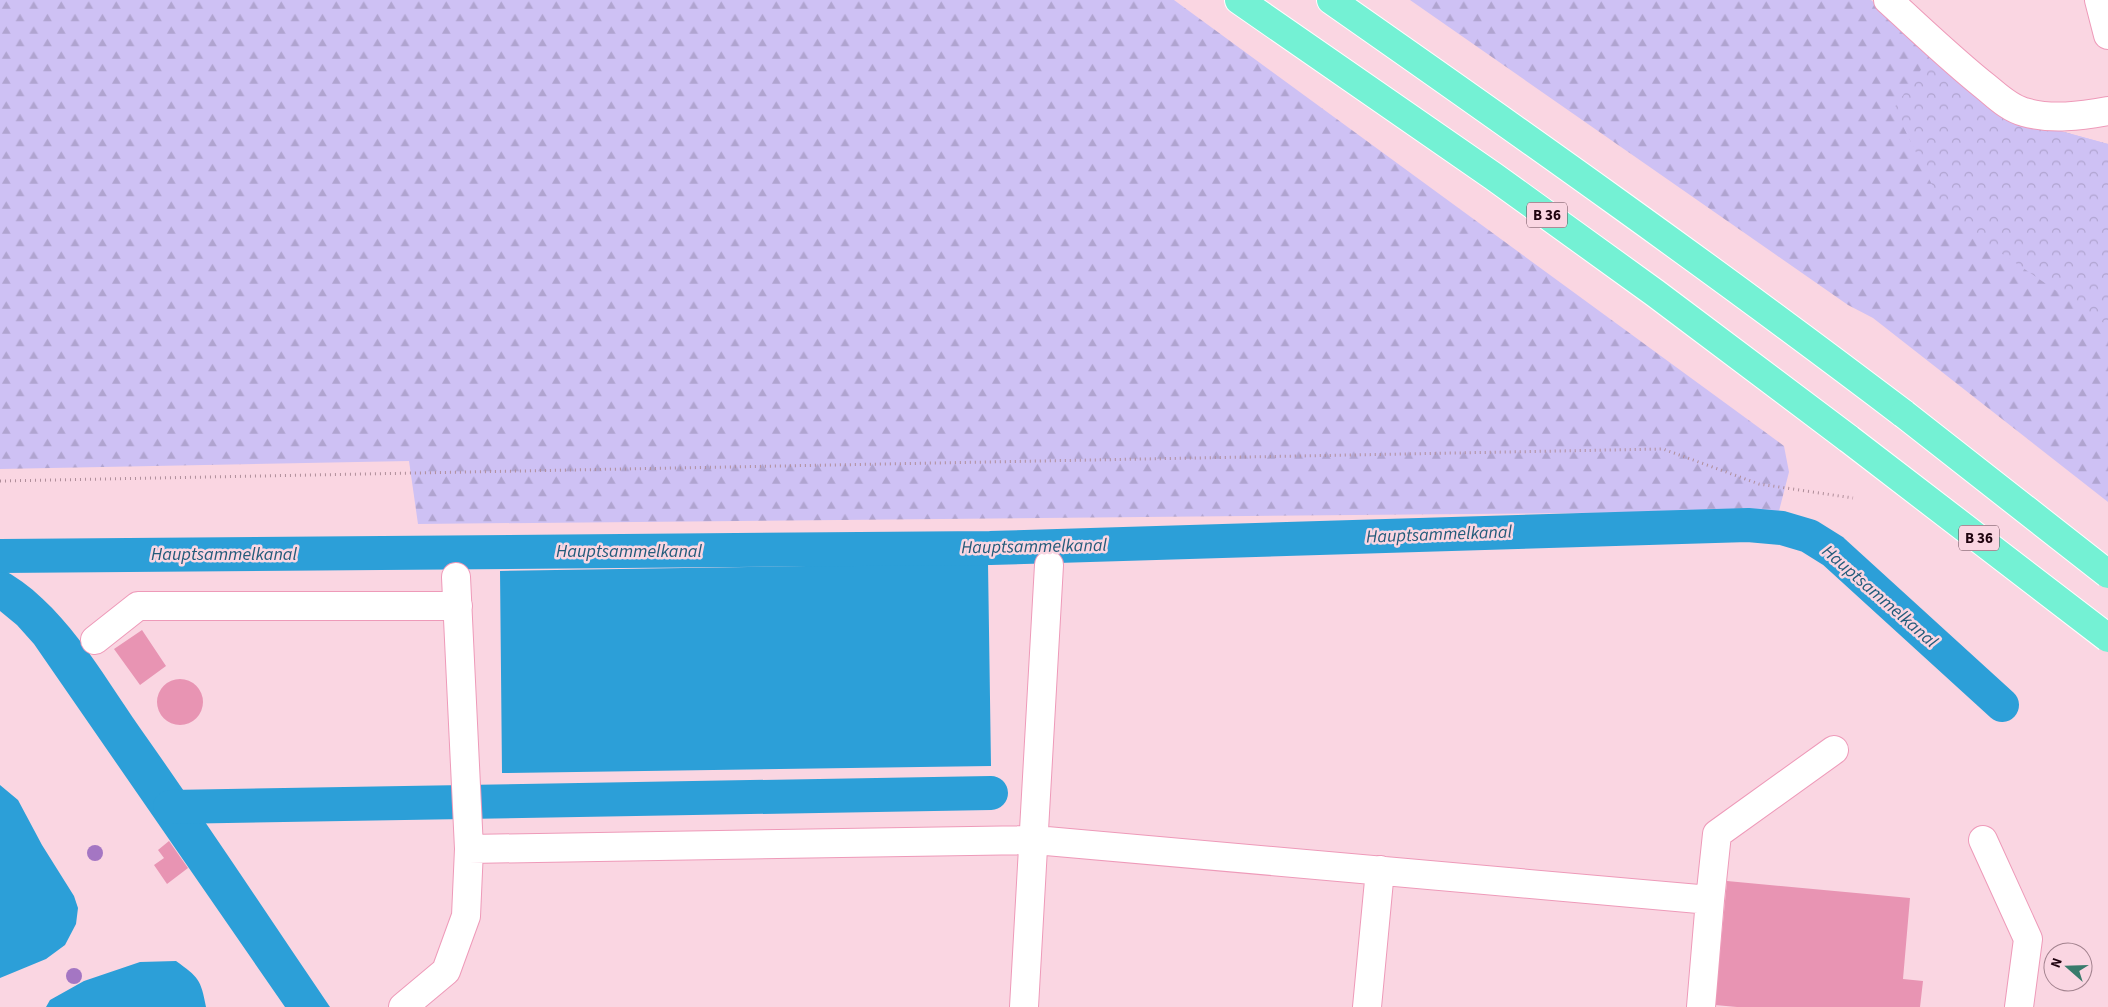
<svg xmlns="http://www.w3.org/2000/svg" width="2108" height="1007" font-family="'Source Sans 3',sans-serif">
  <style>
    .forest { fill: url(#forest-firs) }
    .park { fill: url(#park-crowns) }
    .water { fill: #2c9fd8 }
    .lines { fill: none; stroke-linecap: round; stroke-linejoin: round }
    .canal { stroke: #2c9fd8; stroke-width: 34 }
    .building { fill: #e894b3 }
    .minor-casing { stroke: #ee9ab9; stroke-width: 30 }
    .highway-casing { stroke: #fff; stroke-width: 30 }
    .path { stroke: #af8e9a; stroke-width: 3; stroke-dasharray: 1 4; stroke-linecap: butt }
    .minor { stroke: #fff; stroke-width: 28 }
    .highway { stroke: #74f1d4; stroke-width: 28 }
    .highway-bridge-casing { stroke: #fff; stroke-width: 30; stroke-linecap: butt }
    .highway-bridge { stroke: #74f1d4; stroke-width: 28 }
    .tree { fill: #a476c3 }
    .labels { text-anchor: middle; stroke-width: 5; stroke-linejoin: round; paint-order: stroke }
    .shield { fill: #fad6e2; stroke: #61424e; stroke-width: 1 }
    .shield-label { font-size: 15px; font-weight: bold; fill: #1f030f }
    .water-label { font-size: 18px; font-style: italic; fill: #235b7a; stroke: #fad6e2 }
  </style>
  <defs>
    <pattern id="forest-firs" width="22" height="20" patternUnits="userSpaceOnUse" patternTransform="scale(1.25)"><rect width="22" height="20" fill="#cec1f4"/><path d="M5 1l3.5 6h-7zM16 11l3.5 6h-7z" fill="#b0a4d0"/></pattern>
    <pattern id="park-crowns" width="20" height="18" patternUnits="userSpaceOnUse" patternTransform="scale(1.25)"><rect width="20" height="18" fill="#cec1f4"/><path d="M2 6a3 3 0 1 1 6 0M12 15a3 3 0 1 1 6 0" fill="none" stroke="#b0a4d0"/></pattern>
  </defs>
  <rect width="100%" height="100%" fill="#fad6e2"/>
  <path class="forest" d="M0,0h1174l610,446 5,26 -10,39 -1361,13 -9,-63 -409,8z
    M1410,0h461l111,100 31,18 95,26v358l-235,-184 -25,-13z"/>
  <path class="park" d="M1932,54l81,64 95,26v182l-160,-109 -54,-109z"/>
  <path class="water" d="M988,563l3,203 -489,7 -2,-202z
    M0,568c62,32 101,104 140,160 65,92 127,186 190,279h-45l-251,-363 -17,-19 -17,-14z
    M0,785l18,15 24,45 32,51 4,12 -2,16 -11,21 -19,14 -46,19z
    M176,961c22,16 25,18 30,46h-160l4,-7 34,-19 56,-19z"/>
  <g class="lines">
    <path class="canal" d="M0,556l990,-8 758,-23 34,3 27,8 24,15 169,154
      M170,807l821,-14"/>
  </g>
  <path class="building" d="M142,630l24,36 -26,19 -26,-36z
    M157 702a23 23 0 1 1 46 0a23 23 0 1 1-46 0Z
    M169,841l19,27 -21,16 -13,-19 10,-7 -6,-8z
    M1727,881l183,17 -7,81 20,2 -3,26h-183l-22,-2z"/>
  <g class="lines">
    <defs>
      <path id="minor" d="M1888,0c32,29 64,60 98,87 11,9 23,21 38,25 27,8 57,4 84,-1
        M2099,0l9,35
        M456,577l13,272 566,-9 675,60 7,-66 117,-84
        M95,640l43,-34h320
        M1983,840l45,99 -9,68
        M403,1007l43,-36 20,-55 3,-67
        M1024,1007l25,-442
        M1367,1007l13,-137
        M1701,1007l9,-107"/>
      <path id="highway" d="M1239,0l254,176 162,117 194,146
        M1331,0c193,135 385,271 573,414"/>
    </defs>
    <use href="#minor" class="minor-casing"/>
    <use href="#highway" class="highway-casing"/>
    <path class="path" d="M0,481l1663,-32 96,35 94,14"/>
    <use href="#minor" class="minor"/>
    <use href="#highway" class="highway"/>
    <defs>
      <path id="highway-bridge" d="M1904,414l204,160
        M1849,439l259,199"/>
    </defs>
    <use href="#highway-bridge" class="highway-bridge-casing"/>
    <use href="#highway-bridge" class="highway-bridge"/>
  </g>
  <g class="tree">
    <circle cx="95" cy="853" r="8"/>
    <circle cx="74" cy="976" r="8"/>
  </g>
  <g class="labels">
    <g class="shield">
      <rect x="1527" y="202.5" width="40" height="25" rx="4"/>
      <rect x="1959" y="525.5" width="40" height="25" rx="4"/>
    </g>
    <g class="shield-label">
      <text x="1547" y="220">B 36</text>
      <text x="1979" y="543">B 36</text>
    </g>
    <g class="water-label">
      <text transform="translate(1439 534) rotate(-2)" y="6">Hauptsammelkanal</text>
      <text transform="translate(1034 546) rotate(-1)" y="6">Hauptsammelkanal</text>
      <text x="629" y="557">Hauptsammelkanal</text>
      <text x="224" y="560">Hauptsammelkanal</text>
      <text transform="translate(1880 596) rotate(41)" y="6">Hauptsammelkanal</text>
    </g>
  </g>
  <g transform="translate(2068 967) rotate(290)"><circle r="24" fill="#fad6e2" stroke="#a2828e"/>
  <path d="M0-4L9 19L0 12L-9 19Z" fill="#397b6c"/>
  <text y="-8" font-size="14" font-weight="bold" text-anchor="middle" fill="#1f030f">N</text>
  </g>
</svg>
